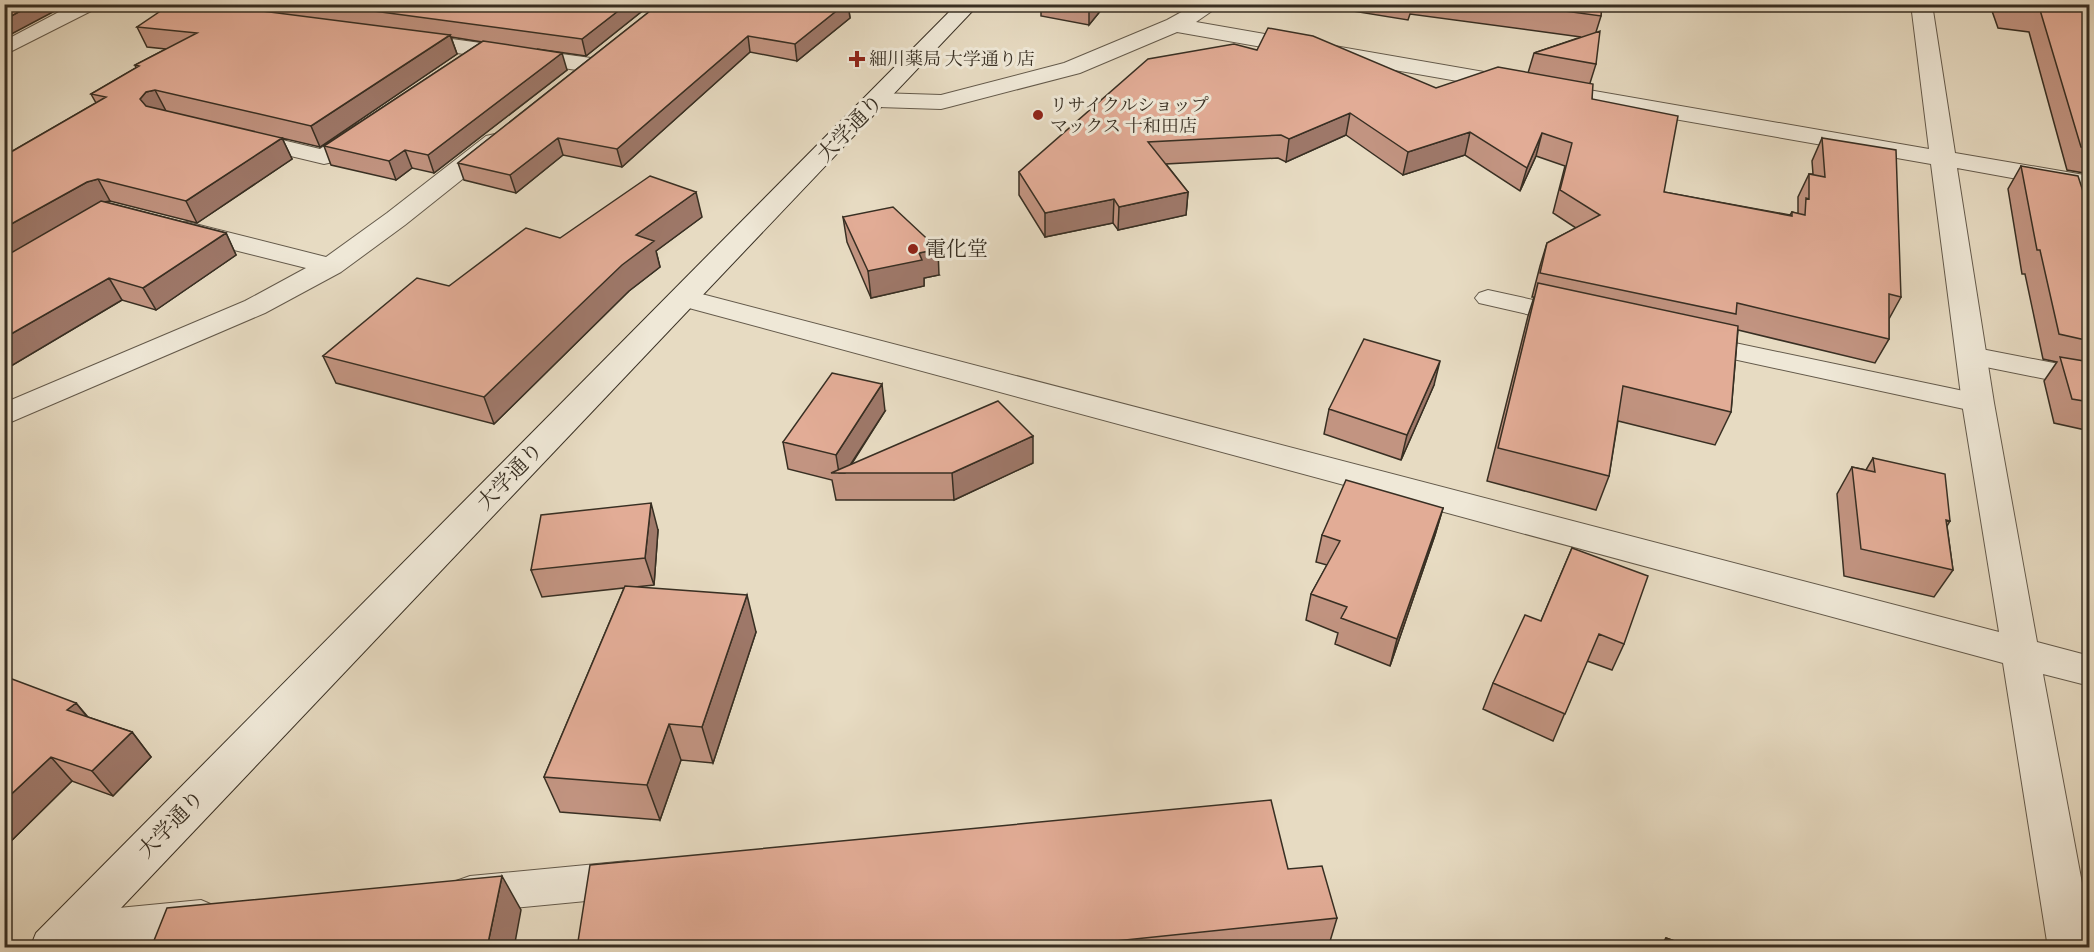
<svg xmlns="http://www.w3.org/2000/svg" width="2094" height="952" font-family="'IM FELL DW Pica','Noto Serif JP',serif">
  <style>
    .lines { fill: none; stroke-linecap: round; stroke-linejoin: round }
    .lane-casing { stroke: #645a4b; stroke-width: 2 }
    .street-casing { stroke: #645a4b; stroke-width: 2 }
    .secondary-casing { stroke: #382f23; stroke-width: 2 }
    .lane { fill: #efe8d7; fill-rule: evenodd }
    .street { fill: #efe8d7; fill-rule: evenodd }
    .secondary { fill: #efe8d7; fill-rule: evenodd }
    .wall { fill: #c29481; stroke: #382f23; stroke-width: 1.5 }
    .shaded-wall { fill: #9e7869; stroke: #382f23; stroke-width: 1.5 }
    .building { fill: #e2ac96; stroke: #382f23; stroke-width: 1.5 }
    .poi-dot { fill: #8f2418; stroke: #efe8d7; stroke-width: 2 }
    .labels { text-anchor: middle; stroke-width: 6; stroke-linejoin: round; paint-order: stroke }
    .far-poi-label { font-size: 18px; fill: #382f23; stroke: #efe8d7; text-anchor: start }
    .street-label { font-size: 21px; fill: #382f23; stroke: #efe8d7 }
    .poi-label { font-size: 21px; fill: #382f23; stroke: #efe8d7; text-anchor: start }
  </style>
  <rect width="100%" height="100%" fill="#e7dbc2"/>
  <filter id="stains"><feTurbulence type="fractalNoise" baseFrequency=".00333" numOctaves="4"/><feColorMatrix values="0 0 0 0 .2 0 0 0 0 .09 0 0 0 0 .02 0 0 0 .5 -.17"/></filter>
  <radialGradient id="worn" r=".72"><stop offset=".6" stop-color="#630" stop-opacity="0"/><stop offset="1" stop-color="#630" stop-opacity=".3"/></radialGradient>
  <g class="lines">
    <defs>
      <path id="lane" d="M74,4h25l-2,4 -93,47v-14z
        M1488,290l91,20 4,6 -4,6 -9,2 -91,-21 -4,-5 4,-5z
        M1697,335l281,59 10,2 4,7 -4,7 -10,2 -291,-63 -3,-6 3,-6z
        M1971,347l119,23v18l-129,-26 -4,-6 4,-6z
        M628,861l14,5 6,13 -6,13 -14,5 -158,15 -14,-5 -6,-13 6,-13 14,-5z
        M201,900l14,6 6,13 -6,13 -14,6 -98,10h-45l-5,-3 -6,-13 6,-13 14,-6z"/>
      <path id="street" d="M1196,4h26l-26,18 733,127 -18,-145h21l23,149 135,23v16l-133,-24 37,235 43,239 53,14v30l-47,-12 47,252v22h-42l-45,-285 -1329,-359 -4,-6 4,-6 10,-3 10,3 1305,340 -37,-229 -31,-239 -754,-132 -97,41 -131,34 -8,2 -63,-2 -8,-2 -4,-5 4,-5 8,-2 63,2 123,-32 103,-43z
        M408,33l183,25 8,2 3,5 -3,5 -8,2 -191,-27 -3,-5 3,-5z
        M366,122l9,2 3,5 -3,5 -42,28 -9,2 -88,-21 -3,-5 3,-5 9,-2 75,18 37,-25z
        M495,134l9,2 3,5 -3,5 -99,79 -64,47 -76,41 -261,112v-22l241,-102 61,-33 -128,-32 -4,-6 4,-6 9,-2 139,35 61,-44 99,-77z"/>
      <path id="secondary" d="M957,4h22l-896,944h-53l6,-15z"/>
    </defs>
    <use href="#lane" class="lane-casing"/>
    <use href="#street" class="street-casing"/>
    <use href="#secondary" class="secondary-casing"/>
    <use href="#lane" class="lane"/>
    <use href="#street" class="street"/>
    <use href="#secondary" class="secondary"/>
  </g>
  <path class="wall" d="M209,4h442l-65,52 -49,-7 30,21 -133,103 -22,-5 -16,12 -65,-15 -7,-19 158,-104 -31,-5 6,17 -137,93 -38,-9 10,21 -95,64 -87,-22 -5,1 121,31 10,22 -80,55 -34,-10 -116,69 -2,-1v-212l92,-53 -5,-9 45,-26 -1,-3 31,-16 -19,-2 -10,-20z
    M659,4h189l2,14 -53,43 -47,-9 -128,115 -59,-12 -47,38 -52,-13 -6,-17z
    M1041,4h65l-17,21 -48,-9z
    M1347,4h255l-1,12 -5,16v32l-6,19 2,16 72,93 126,23 2,-3 6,2v-17l11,-23h4l-1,-13 10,-23 79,159 -12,22v20l-14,24 -137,-33 -7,82 -16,33 -97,-24 -9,55 -13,34 -109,-29 41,-165 6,-19h-2l8,-31 7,-23 29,-15 -23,-15 12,-47 -29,-10 -16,35 -55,-36 -62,20 -57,-40 -60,27 -8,-4 -112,6 22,28 -2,23 -68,15 -5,-7 -68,14 -26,-42v-23l238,-122 179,38 92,-15 6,-20 47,-16 -171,-23 -2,6 -62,-10z
    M1938,4h152v170l-23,-4 -38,-138 -31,-4 -6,-17z
    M2021,166l69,47v218l-36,-8 -10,-42 13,-19 -14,-3 -18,-85h-3l-14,-85z
    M702,217l-46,34 4,16 -31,24 -135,133 -158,-41 -13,-27 126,-70 111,-48z
    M843,217l96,58 -15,3v8l-53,12 -24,-56z
    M1434,385l-33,75 -77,-26 5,-25z
    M885,411l-34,54 182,-2 -79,37h-118l-4,-20 -44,-11 -5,-27z
    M1873,458l77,63 -3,5 6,44 -19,27 -90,-21 -7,-82 15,-27 14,3z
    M1443,508l-8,27 -45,131 -55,-22 3,-11 -32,-13 5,-26 16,-29 -11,-3 6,-27z
    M658,530l-4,55 -19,2 121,45 -43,131 -32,-3 -21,60 -100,-8 -16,-35 80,-189 -82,9 -11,-27z
    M1572,548l52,96 -12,26 -25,-9 -34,80 -70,-32 10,-26 48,-62z
    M76,703l12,14 44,15 19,25 -38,39 -41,-15 -68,67z
    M1288,869l49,49 -9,30h-751z
    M1666,938l28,10h-35z"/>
  <path class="shaded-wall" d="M33,4h35l-64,34v-18z
    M627,4h24l-65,52 -4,-17z
    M845,4h3l2,14 -53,43 -2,-17z
    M1090,4h16l-17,21v-20z
    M450,35l7,19 -137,93 -9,-21z
    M748,36l2,16 -128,115 -5,-18z
    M562,53l5,17 -133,103 -6,-18z
    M155,90l11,21 -15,9 -11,-21 6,-7z
    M1350,113l-4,22 -60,27 3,-23z
    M1470,132l-5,23 -62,20 5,-23z
    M1542,133l-6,23 -16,35 7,-23z
    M282,138l10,21 -95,64 -11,-22z
    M558,138l5,17 -47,38 -6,-18z
    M405,150l7,18 -16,12 -7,-19z
    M98,179l12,22 -11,2 -95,55v-30l83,-46z
    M696,192l6,25 -46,34 4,16 -31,24 -135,133 -10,-27 152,-162z
    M1188,192l-2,23 -68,15 1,-23z
    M1114,199l-1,24 -68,14v-24z
    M226,233l10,22 -80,55 -13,-22z
    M938,249l1,26 -15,3v8l-53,12 -3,-27 51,-18z
    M109,278l13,22 -116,69 -2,-3v-28z
    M1440,361l-6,24 -33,75 6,-25z
    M882,384l3,27 -40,62h-6l-3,-18z
    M1033,436v27l-79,37 -2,-27z
    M651,503l7,27 -4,55 -9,-27z
    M1443,508l-8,27 -45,131 7,-27z
    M747,595l9,37 -43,131 -11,-36z
    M76,703l20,25 -29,-18z
    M669,724l12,36 -21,60 -13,-35z
    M132,732l19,25 -38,39 -21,-25z
    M51,757l21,24 -68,67v-47z
    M502,876l19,34 -7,38h-27z"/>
  <path class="building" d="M4,4h29l-29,16z
    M171,4h36l243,31 -139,91 -156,-36 -9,2 -6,7 6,7 136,32 -96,63 -88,-22 -11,3 -83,46v-72l102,-59 -15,-3 48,-28 -4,-1 62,-32 -60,-6z
    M321,4h306l-45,35z
    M659,4h186l-50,40 -47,-8 -131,113 -59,-11 -48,37 -52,-12z
    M1512,4h90l-1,12z
    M2008,4h82v144l-9,-1 -41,-137 -31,-4z
    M1268,28l45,8 123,52 62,-21 95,17 -1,15 86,17 -14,76 128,24v-4l13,3 1,-17 3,1v-25l16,3 -3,-39 74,12 5,147 -12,-3v45l-152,-36 -1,11 -196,-41 7,-30 53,-28 -40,-25 12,-47 -30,-10 -15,35 -57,-36 -62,20 -58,-39 -61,26 -8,-4 -133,7 40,50 -69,15 -5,-8 -69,14 -26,-41 129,-113 86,-15 23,6z
    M1600,31l-4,33 -62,-11z
    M483,41l79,12 -134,102 -23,-5 -16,11 -65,-15z
    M2021,166l57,10 12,37v128l-31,-7 -19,-84h-3z
    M650,176l46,16 -60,43 18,6 -32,24 -138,132 -161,-41 94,-78 32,8 77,-58 34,10z
    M101,201l125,32 -83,55 -34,-10 -105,60v-81z
    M893,207l45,42 -19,4 3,7 -54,11 -25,-54z
    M1538,283l200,43 -7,86 -108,-26 -14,90 -111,-28z
    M1364,339l76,22 -33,74 -78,-26z
    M2060,357l30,5v40l-18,-3z
    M832,373l50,11 -46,71 -53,-13z
    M998,401l35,35 -81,37h-121z
    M1873,458l72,16 5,47 -4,-1 7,50 -92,-21 -9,-82 23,5z
    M1346,480l97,28 -46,131 -56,-21 6,-11 -36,-13 29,-53 -18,-6z
    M651,503l-6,55 -114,12 10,-55z
    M1572,548l76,28 -24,68 -25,-10 -34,80 -72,-31 32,-68 16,6z
    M625,586l122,9 -45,132 -33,-3 -22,61 -103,-8z
    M4,676l72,27 -9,7 65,22 -40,39 -41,-14 -47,44z
    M1271,800l17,69 34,-3 15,52 -289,30h-471l13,-83z
    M502,876l-15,72h-336l16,-40z
    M1666,938l28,10h-29z"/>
  <g class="poi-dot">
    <path d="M854 50h6v6h6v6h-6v6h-6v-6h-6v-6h6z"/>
    <circle cx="1038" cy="115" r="6"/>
    <circle cx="913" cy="249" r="6"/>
  </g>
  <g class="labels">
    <g class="far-poi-label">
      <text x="869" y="65">細川薬局 大学通り店</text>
      <text x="1050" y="111">リサイクルショップ<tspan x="1050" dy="21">マックス 十和田店</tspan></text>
    </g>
    <g class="street-label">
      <text transform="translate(850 128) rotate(-46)" y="7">大学通り</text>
      <text transform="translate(510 476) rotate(-46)" y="7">大学通り</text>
      <text transform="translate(171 824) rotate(-46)" y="7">大学通り</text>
    </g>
    <g class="poi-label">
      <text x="925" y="256">電化堂</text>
    </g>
  </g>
  <rect width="2094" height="952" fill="none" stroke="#e7dbc2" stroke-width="24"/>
  <rect x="6" y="6" width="2082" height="940" fill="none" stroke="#382f23" stroke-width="3"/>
  <rect x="12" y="12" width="2070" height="928" fill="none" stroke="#382f23" stroke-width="1.5"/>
  <rect width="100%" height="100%" filter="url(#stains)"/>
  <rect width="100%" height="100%" fill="url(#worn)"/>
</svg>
